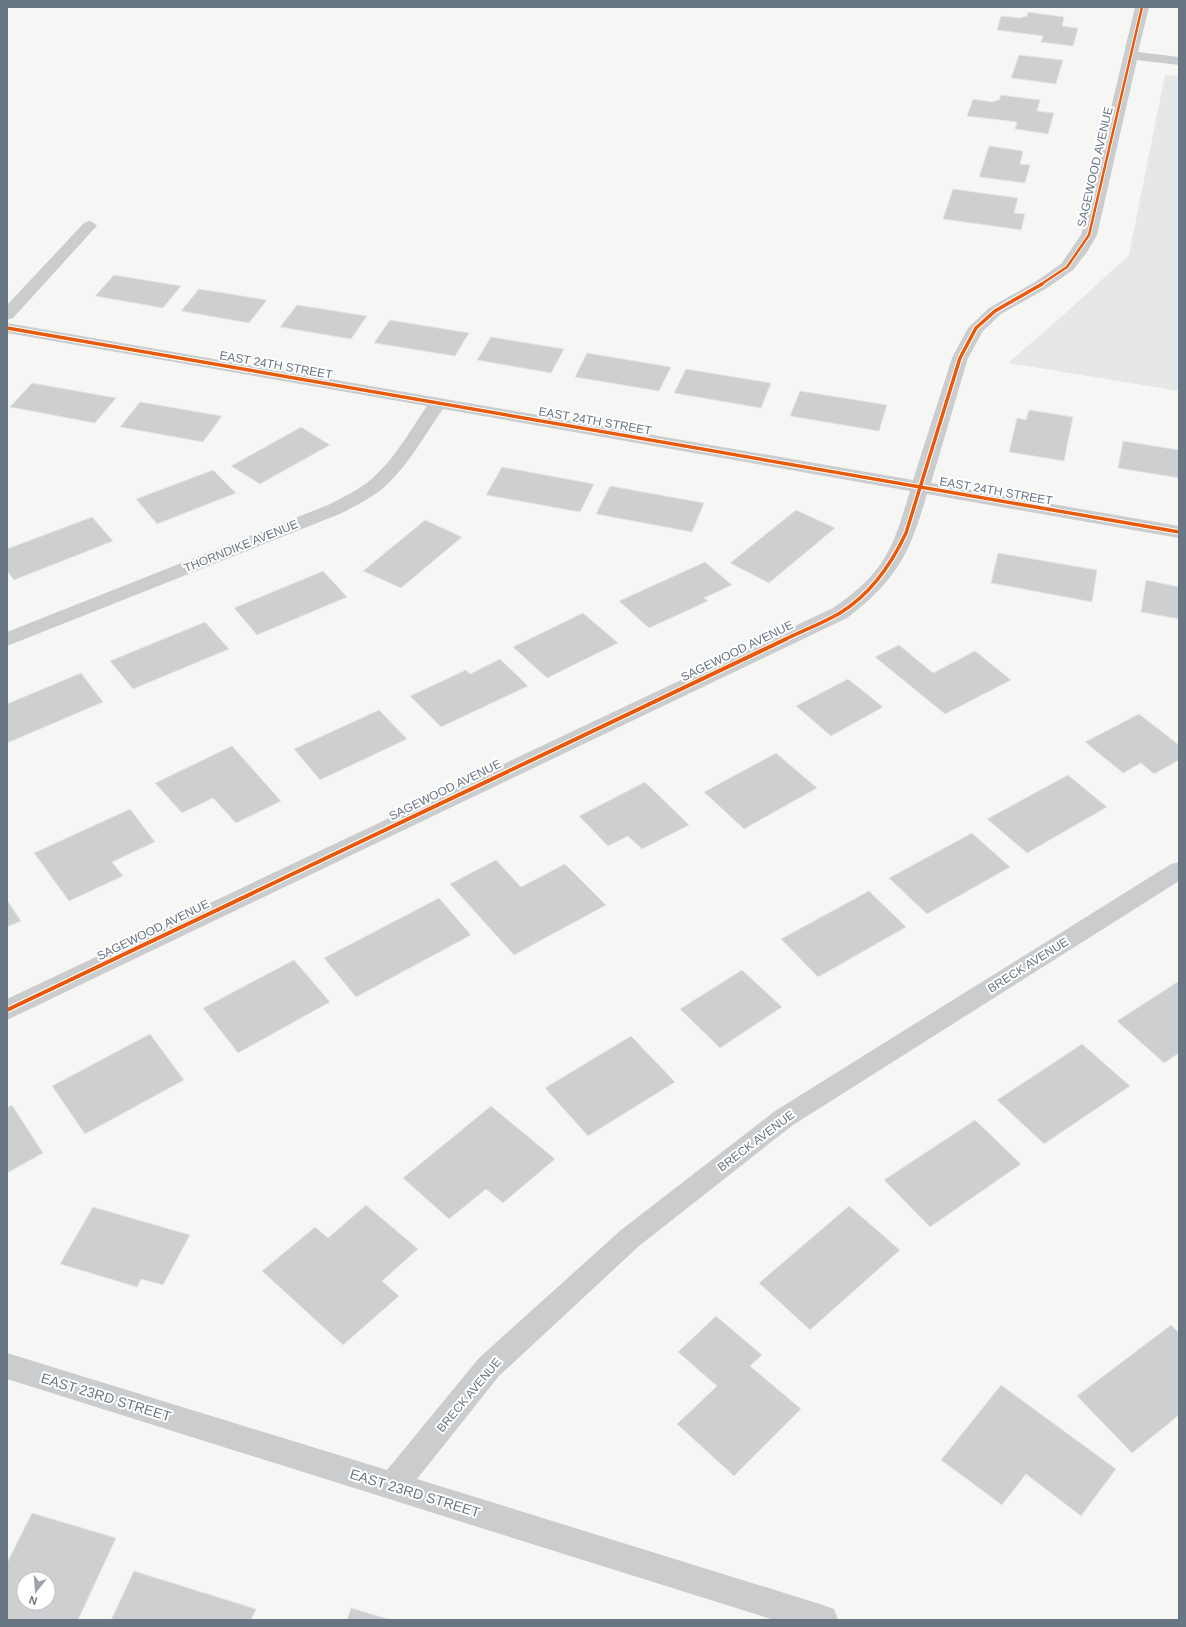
<svg xmlns="http://www.w3.org/2000/svg" width="1186" height="1627" font-family="Arial,sans-serif">
  <style>
    .built { fill: #e6e8e8 }
    .building { fill: #cdcfd0; stroke: #e6e6e5; fill-rule: evenodd }
    .lines { fill: none; stroke-linecap: round; stroke-linejoin: round }
    .street { fill: #cbcccd; fill-rule: evenodd }
    .cycleway-far2-casing { stroke: #fff; stroke-width: 4 }
    .cycleway-far1-casing { stroke: #fff; stroke-width: 5.5 }
    .cycleway-casing { stroke: #fff; stroke-width: 6 }
    .cycleway-far2 { stroke: #e8590c; stroke-width: 2.5 }
    .cycleway-far1 { stroke: #e8590c; stroke-width: 3.5 }
    .cycleway { stroke: #e8590c; stroke-width: 4 }
    .labels { text-anchor: middle; stroke-width: 4; stroke-linejoin: round; paint-order: stroke }
    .street-label { font-size: 12px; fill: #687683; stroke: #fff }
    .near-street-label { font-size: 14px; fill: #687683; stroke: #fff }
  </style>
  <rect width="100%" height="100%" fill="#f6f6f5"/>
  <path class="built" d="M1165,75l14,1v315l-171,-28 62,-54 59,-54z"/>
  <path class="building" d="M1028,12l36,5 -2,9 16,2 -5,18 -32,-4 2,-6 -46,-6 4,-14 19,2 7,-2z
    M1019,55l44,5 -7,24 -45,-6z
    M1001,95l39,5 -3,11 17,2 -6,21 -33,-5 2,-7 -50,-6 6,-17 19,3 7,-2z
    M989,146l34,5 -3,13 10,1 -5,18 -46,-6z
    M953,189l65,9 -4,15 11,1 -4,16 -78,-11z
    M114,275l67,11 -18,22 -68,-12z
    M199,289l68,11 -18,23 -68,-12z
    M297,305l70,11 -16,23 -71,-12z
    M390,320l79,13 -14,23 -81,-13z
    M491,337l73,12 -13,24 -74,-13z
    M587,353l84,14 -12,24 -84,-14z
    M686,369l85,14 -10,25 -87,-15z
    M32,383l84,15 -21,25 -85,-16z
    M800,391l87,14 -8,26 -89,-15z
    M140,402l82,14 -19,26 -83,-15z
    M1029,410l44,7 -9,44 -55,-9 8,-34 9,2z
    M301,427l29,18 -70,39 -29,-18z
    M1123,441l56,9v28l-61,-10z
    M502,467l92,17 -14,28 -94,-17z
    M213,470l23,23 -79,31 -21,-25z
    M610,486l94,17 -12,29 -96,-18z
    M796,510l39,18 -66,55 -39,-20z
    M92,517l21,24 -99,39 -7,-9v-22z
    M425,520l37,17 -61,51 -38,-17z
    M998,553l99,17 -5,32 -101,-19z
    M705,562l27,23 -28,13 4,3 -59,27 -30,-27z
    M323,571l24,26 -90,38 -23,-27z
    M1146,580l33,7v32l-38,-7z
    M583,613l35,30 -71,35 -34,-31z
    M205,622l24,27 -96,40 -23,-28z
    M899,645l34,28 42,-22 36,29 -66,34 -70,-57z
    M500,659l28,27 -87,41 -31,-31 56,-26 4,4z
    M81,673l22,29 -96,41v-39z
    M848,679l35,28 -52,29 -35,-30z
    M379,710l28,29 -87,41 -26,-31z
    M1139,714l40,31v15l-25,14 -13,-11 -18,10 -38,-31z
    M232,746l49,55 -45,22 -23,-25 -31,15 -27,-30z
    M776,753l41,35 -73,41 -40,-37z
    M1068,775l39,32 -80,46 -40,-34z
    M645,782l44,43 -47,24 -14,-13 -20,10 -29,-30z
    M130,809l25,33 -43,20 11,14 -54,25 -35,-48z
    M972,833l38,34 -83,47 -38,-36z
    M496,860l25,27 44,-23 41,41 -92,50 -64,-71z
    M869,891l37,36 -88,50 -37,-38z
    M439,898l32,37 -115,62 -32,-39z
    M7,900l14,21 -14,6z
    M294,960l36,42 -92,51 -35,-45z
    M742,970l40,37 -62,41 -40,-39z
    M1179,981v72l-15,10 -47,-42z
    M150,1034l34,46 -99,54 -33,-48z
    M631,1036l44,46 -87,54 -43,-48z
    M1082,1044l48,42 -86,58 -47,-44z
    M12,1105l31,48 -36,20v-65z
    M491,1106l64,53 -52,44 -17,-14 -37,30 -46,-41z
    M975,1120l46,44 -91,63 -46,-47z
    M366,1205l52,44 -36,32 17,15 -56,49 -81,-74 53,-44 13,11z
    M849,1206l51,44 -90,80 -51,-47z
    M93,1207l97,28 -27,50 -22,-6 -4,8 -77,-23z
    M716,1316l46,39 -12,11 51,43 -67,67 -57,-52 40,-38 -39,-34z
    M1171,1325l8,8v82l-47,38 -55,-57z
    M1001,1385l115,84 -35,47 -55,-42 -24,31 -61,-45z
    M32,1513l84,25 -38,82h-71v-57zM24,1579h24v24h-24z
    M134,1571l122,38 -5,11h-140z
    M351,1608l40,12h-44z"/>
  <g class="lines">
    <path class="street" d="M1135,7h14l-11,45 41,5v8l-42,-5 -40,175 -10,17 -14,18 -26,18 -46,26 -18,17 -15,27 -37,125 248,43v12l-252,-44c-17,59 -30,86 -80,124l-840,402v-21l826,-391c20,-14 40,-30 52,-51 12,-20 18,-44 25,-66l-467,-82c-19,27 -36,59 -62,81 -12,9 -26,16 -39,23l-335,133v-14l321,-127c14,-7 28,-14 40,-23 25,-20 41,-50 59,-76l-420,-73v-10l906,157 39,-122 16,-30 21,-20 46,-26 26,-18 20,-29z
      M89,221l5,2 3,3 -3,3 -81,89 -6,2v-15l77,-82z
      M1179,862v19l-386,244 -154,121 -140,130 -82,103 406,126 11,4 4,11h-64l-767,-241v-26l380,117 92,-112 142,-128 154,-119 396,-247z"/>
    <defs>
      <path id="cycleway-far2" d="M1040,285l27,-18 22,-32 53,-228"/>
      <path id="cycleway-far1" d="M7,328l1172,204
        M784,640c18,-9 39,-17 56,-27 31,-19 51,-48 66,-80l54,-175 16,-30 19,-17 47,-27"/>
      <path id="cycleway" d="M7,1010l779,-371"/>
    </defs>
    <use href="#cycleway-far2" class="cycleway-far2-casing"/>
    <use href="#cycleway-far1" class="cycleway-far1-casing"/>
    <use href="#cycleway" class="cycleway-casing"/>
    <use href="#cycleway-far2" class="cycleway-far2"/>
    <use href="#cycleway-far1" class="cycleway-far1"/>
    <use href="#cycleway" class="cycleway"/>
  </g>
  <g class="labels">
    <g class="street-label">
      <text transform="translate(1095 167) rotate(-77)" y="4">SAGEWOOD AVENUE</text>
      <text transform="translate(276 365) rotate(10)" y="4">EAST 24TH STREET</text>
      <text transform="translate(595 421) rotate(10)" y="4">EAST 24TH STREET</text>
      <text transform="translate(996 491) rotate(10)" y="4">EAST 24TH STREET</text>
      <text transform="translate(241 546) rotate(-22)" y="4">THORNDIKE AVENUE</text>
      <text transform="translate(737 651) rotate(-26)" y="4">SAGEWOOD AVENUE</text>
      <text transform="translate(445 790) rotate(-26)" y="4">SAGEWOOD AVENUE</text>
      <text transform="translate(153 930) rotate(-26)" y="4">SAGEWOOD AVENUE</text>
      <text transform="translate(1028 965) rotate(-32)" y="4">BRECK AVENUE</text>
      <text transform="translate(756 1141) rotate(-37)" y="4">BRECK AVENUE</text>
      <text transform="translate(469 1395) rotate(-50)" y="4">BRECK AVENUE</text>
    </g>
    <g class="near-street-label">
      <text transform="translate(106 1397) rotate(17)" y="5">EAST 23RD STREET</text>
      <text transform="translate(415 1493) rotate(17)" y="5">EAST 23RD STREET</text>
    </g>
  </g>
  <rect width="1186" height="1627" fill="none" stroke="#687683" stroke-width="16"/>
  <g transform="translate(36 1591) rotate(197)"><circle r="19" fill="#ffffff" stroke="#c3c8cd"/>
  <path d="M0-3L7 15L0 10L-7 15Z" fill="#9aa3ab"/>
  <text y="-6" font-size="11" font-weight="bold" text-anchor="middle" fill="#687683">N</text>
  </g>
</svg>
